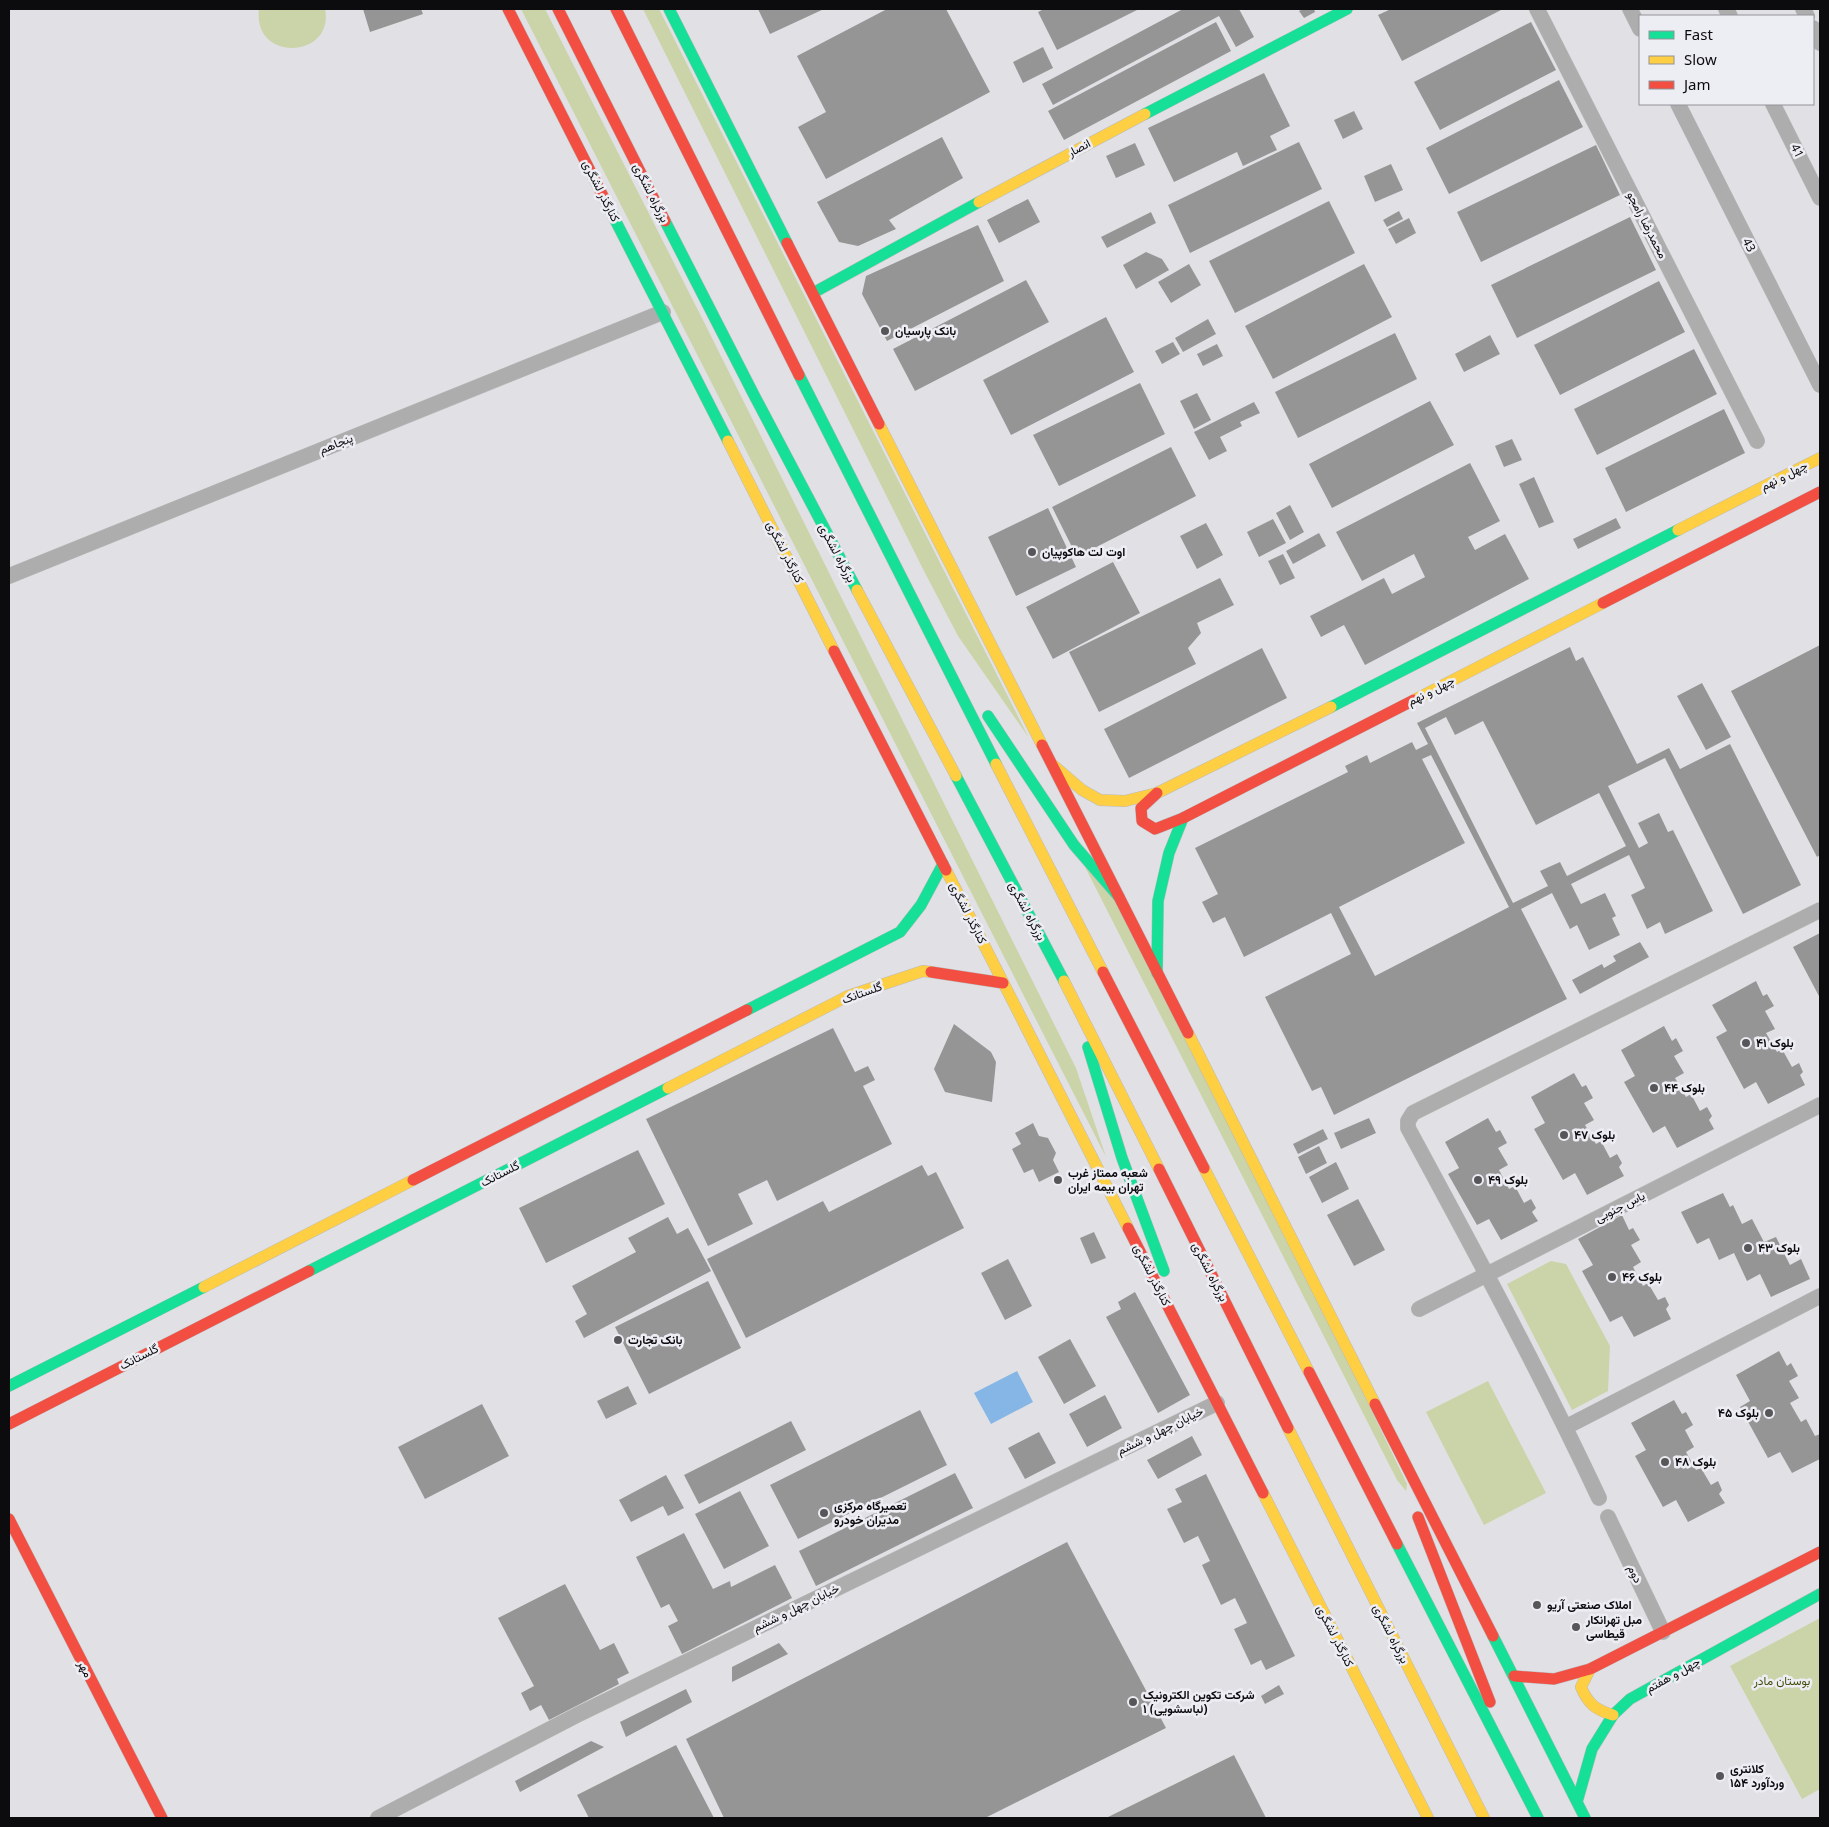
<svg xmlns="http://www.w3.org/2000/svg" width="1829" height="1827" font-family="'Noto Sans',Vazirmatn,sans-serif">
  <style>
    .green { fill: #cad4a8 }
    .water { fill: #86b6e5 }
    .building { fill: #969596; fill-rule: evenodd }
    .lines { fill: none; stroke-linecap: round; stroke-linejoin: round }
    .street-casing { stroke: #bbbbbd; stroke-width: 16 }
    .fast-casing { stroke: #bbbbbd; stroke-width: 12 }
    .slow-casing { stroke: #bbbbbd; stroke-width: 12 }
    .jam-casing { stroke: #bbbbbd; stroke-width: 12 }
    .street { stroke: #adadad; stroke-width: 15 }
    .fast { stroke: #16e098; stroke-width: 11 }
    .slow { stroke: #ffcf43; stroke-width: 11 }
    .jam { stroke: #f24e42; stroke-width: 11 }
    .poi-dot { fill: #575659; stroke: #ededf4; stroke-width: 2 }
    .labels { text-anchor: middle; stroke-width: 5; stroke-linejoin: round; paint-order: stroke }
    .street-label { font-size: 12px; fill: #0c0b0e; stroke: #ededf4 }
    .poi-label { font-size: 12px; font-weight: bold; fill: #0c0b0e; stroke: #ededf4; text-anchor: start }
    .park-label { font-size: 12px; fill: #434f09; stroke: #ededf4 }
  </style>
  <rect width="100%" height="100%" fill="#e1e1e5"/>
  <path class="green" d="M259,9h66c10,50 -73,54 -66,0z
    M521,9h24l159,313 372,746 30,89z
    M643,9h16l370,729 -71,-102 -34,-65z
    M1083,863l41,34 283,587 -1,7 -9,-11z
    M1551,1261l15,3 44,82 -2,45 -36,19 -65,-126z
    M1488,1381l58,112 -62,32 -58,-113z
    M1820,1618v171l-18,10 -72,-133z"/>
  <path class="water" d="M1017,1371l16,31 -42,22 -17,-31z"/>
  <path class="building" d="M363,9h58l2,5 -53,18z
    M758,9h66l-54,25z
    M887,9h59l44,83 -164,87 -28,-52 28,-15 -29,-56z
    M1044,9h95l-82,41 -19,-38z
    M1183,9h56l15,28 -18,10 -17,-31 -166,89 -11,-21z
    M1303,9h11l1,3 -11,6 -5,-7z
    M1391,9h112l-101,52 -24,-46z
    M1216,22l15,29 -167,89 -16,-29z
    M1531,22l25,48 -116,60 -26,-48z
    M1043,47l10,21 -30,15 -10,-21z
    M1264,73l26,53 -20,10 7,14 -34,16 -6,-14 -63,30 -26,-54z
    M1559,80l24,47 -134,67 -23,-46z
    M1354,111l9,18 -20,10 -9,-19z
    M942,137l21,41 -74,42 7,9 -38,17 -19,-4 -22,-40z
    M1299,142l23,47 -132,64 -22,-48z
    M1135,143l10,22 -29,13 -10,-22z
    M1596,145l24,50 -139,67 -24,-50z
    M1391,164l12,26 -28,12 -11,-26z
    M1028,199l12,23 -41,21 -12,-23z
    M1329,201l26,52 -120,60 -26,-52z
    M1399,211l4,8 -16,8 -4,-7z
    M1151,212l5,11 -49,25 -6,-11z
    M1630,217l26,53 -139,68 -26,-53z
    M1409,218l7,15 -20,11 -8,-15z
    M978,225l26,56 -117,60 -25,-47 4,-18z
    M1146,252l16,7 7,11 -33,19 -13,-24z
    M1189,264l12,21 -30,18 -13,-21z
    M1364,264l28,53 -119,62 -28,-53z
    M1026,280l23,42 -134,69 -22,-42z
    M1659,281l26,51 -125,63 -26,-50z
    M1106,317l28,55 -123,63 -28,-55z
    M1208,319l8,15 -33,18 -8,-14z
    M1395,333l22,46 -119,59 -23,-46z
    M1490,335l10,19 -36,18 -9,-18z
    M1173,342l7,12 -18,10 -7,-13z
    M1217,344l6,12 -20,10 -6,-12z
    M1694,349l23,45 -120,61 -23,-46z
    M1140,383l25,51 -106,52 -26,-51z
    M1197,393l14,27 -17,9 -14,-28z
    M1430,401l24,44 -122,63 -23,-44z
    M1254,402l6,11 -20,9 2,4 -22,11 7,14 -18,9 -15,-28z
    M1724,409l21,44 -119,59 -21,-44z
    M1512,439l10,21 -18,7 -9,-21z
    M1171,447l25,49 -119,61 -25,-50z
    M1470,463l30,58 -32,16 7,13 30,-16 24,45 -164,86 -21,-40 -23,12 -11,-21 74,-38 8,16 33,-17 -11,-23 -52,27 -26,-49z
    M1534,477l20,45 -15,6 -20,-44z
    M1290,505l14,27 -14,8 -14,-27z
    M1048,508l28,59 -60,29 -28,-59z
    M1616,518l5,10 -43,21 -5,-10z
    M1273,519l13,24 -27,14 -12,-25z
    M1206,523l17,32 -26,14 -17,-33z
    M1319,533l7,13 -33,18 -7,-13z
    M1283,554l12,24 -15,7 -12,-24z
    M1113,562l27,51 -87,46 -27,-52z
    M1220,578l14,27 -37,18 4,10 -13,15 8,16 -97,48 -30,-60z
    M1820,645v210l-3,2 -86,-166z
    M1570,647l6,14 7,-4 54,107 32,-16 11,21 50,-25 71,141 -58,29 -78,-156 -57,28 31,62 9,-5 -10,-20 21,-10 9,19 5,-2 40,81 -48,23 -5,-12 -13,7 -16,-34 14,-7 -16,-33 -58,29 10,20 24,-11 11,23 -4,2 8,17 -31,15 -12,-25 -7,4 -18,-36 -31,16 46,90 -233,116 -13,-28 -9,4 -47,-94 86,-43 -20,-41 -87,44 -19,-40 -12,6 -11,-21 16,-8 -23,-46 153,-76 -3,-6 22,-11 3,8 42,-21 4,8 12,-6 -11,-21zM1446,717l9,18 28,-14 53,104 63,-32 27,53 -59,30 -7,-14 -20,9 8,15 -35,17 -88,-175zM1431,755l78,152 -134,69 -36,-69 126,-64 -43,-84z
    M1262,648l25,50 -158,80 -25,-49z
    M1702,683l29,54 -25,13 -29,-54z
    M1820,933v65l-27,-51z
    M1640,942l9,15 -69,37 -8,-14 30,-16 2,4 12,-7 -3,-5z
    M1756,981l7,15 4,-2 7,12 -9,5 10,18 -9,4 11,19 5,-3 10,18 7,-4 4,9 -3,3 5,10 -37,19 -12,-22 -12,7 -28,-52 11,-6 -15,-26z
    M954,1024l37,28 5,10 -4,40 -47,-10 -11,-23z
    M1664,1026l8,15 4,-3 7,13 -9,5 10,17 -9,5 11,19 5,-3 9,17 7,-4 5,9 -3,4 5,9 -37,19 -12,-22 -12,7 -29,-51 11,-6 -14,-26z
    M833,1028l22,44 13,-6 7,14 -12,6 29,58 -115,57 -10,-21 -29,14 15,30 -45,22 -62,-127z
    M1574,1073l8,14 4,-2 7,13 -9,5 10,17 -9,5 11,19 5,-3 9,17 7,-4 5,9 -3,4 5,9 -37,19 -12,-22 -12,7 -29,-51 11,-6 -14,-26z
    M1369,1118l7,15 -35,16 -7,-16z
    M1488,1118l8,14 4,-2 7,13 -9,5 10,17 -9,5 10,19 6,-3 9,17 7,-4 5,9 -4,4 6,9 -37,19 -12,-21 -12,6 -29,-51 11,-6 -14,-26z
    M1033,1123l6,13 9,2 8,15 -3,7 6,12 -20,10 -6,-13 -9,4 -12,-24 9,-5 -6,-11z
    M1323,1129l5,10 -30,15 -5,-10z
    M1319,1146l8,17 -21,11 -8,-17z
    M638,1150l27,54 -119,59 -27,-55z
    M1336,1162l13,27 -27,14 -13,-26z
    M922,1165l6,11 8,-4 28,56 -218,110 -39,-79 116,-58 6,11z
    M1723,1193l7,14 3,-2 9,19 10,-5 12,23 12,-5 14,28 11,-6 9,20 -39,18 -11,-23 -13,7 -13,-28 -15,7 -10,-22 -12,6 -16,-32z
    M1358,1199l27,51 -31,16 -27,-51z
    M1622,1215l7,15 4,-2 7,12 -9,5 10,17 -8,5 10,19 5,-3 10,17 7,-3 4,8 -3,4 5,10 -37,18 -12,-21 -12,6 -28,-51 11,-6 -15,-26z
    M668,1217l9,17 11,-6 23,43 -127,67 -9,-17 12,-7 -15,-28 64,-34 -8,-14z
    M1094,1232l12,26 -15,6 -11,-26z
    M1008,1259l24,47 -27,14 -24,-47z
    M708,1281l33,67 -92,46 -34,-67z
    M1135,1292l55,103 -32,18 -52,-96 15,-8 -3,-7z
    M1070,1339l26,47 -32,18 -26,-47z
    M1779,1351l8,15 4,-3 7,13 -9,5 10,17 -9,5 11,19 5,-3 9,17 5,-2v25l-28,14 -12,-21 -12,6 -28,-51 10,-6 -14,-26z
    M628,1386l9,18 -31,15 -9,-18z
    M1105,1395l17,33 -35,19 -18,-33z
    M1674,1400l8,14 4,-2 7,13 -8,5 9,17 -8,5 10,18 5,-2 10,17 7,-4 4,9 -3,4 6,9 -37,19 -12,-22 -13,7 -28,-51 11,-6 -15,-27z
    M482,1404l27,52 -84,43 -27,-52z
    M920,1410l27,55 -149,74 -28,-54z
    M791,1421l15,29 -107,54 -15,-29z
    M1039,1432l17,31 -31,16 -17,-31z
    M1192,1436l10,19 -44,24 -11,-19z
    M955,1473l18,35 -157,78 -17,-35z
    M1206,1474l89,182 -29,14 -5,-10 -10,5 -17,-36 13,-6 -12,-25 -14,7 -19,-40 8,-4 -12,-25 -14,7 -17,-34 15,-7 -7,-13z
    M666,1475l18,33 -16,8 -5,-10 -32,16 -12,-22z
    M740,1491l29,55 -45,23 -29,-55z
    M684,1533l29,56 17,-8 1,6 44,-22 17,33 -110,56 -14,-28 10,-5 -9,-17 -8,4 -25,-51z
    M1067,1542l99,186 -181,90h-261l-38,-79z
    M565,1584l35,66 14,-7 15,30 -12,6 2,5 -70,36 -8,-15 -11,6 -9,-18 13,-7 -36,-68z
    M779,1643l9,11 -56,28v-15z
    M1279,1685l5,9 -19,10 -4,-8z
    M686,1689l6,13 -66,35 -6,-15z
    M591,1741l13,6 -84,45 -5,-11z
    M676,1745l38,73h-125l-12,-23z
    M1234,1755l32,63h-160z"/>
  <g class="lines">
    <defs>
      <path id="street" d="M1537,9l220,432
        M1630,9l10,20
        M1726,9l4,7
        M1803,9l4,7
        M1813,28l7,15
        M1678,104l142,281
        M1773,104l47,94
        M9,576l654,-264
        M1419,1309l401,-204
        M1566,1427l254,-131
        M1599,1498c-59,-126 -125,-248 -191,-370v-7l5,-8 407,-203
        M1608,1517l55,115
        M378,1818l201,-104 638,-311"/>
      <path id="fast" d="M669,9l118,234
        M1145,114l202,-105
        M610,210l118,231
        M665,221l89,174 103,195
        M813,293l166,-91
        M799,375l197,389
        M1331,707l347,-177
        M988,716l86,129 45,52
        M956,776l108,205
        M1157,973l1,-72 11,-48 14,-35
        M747,1010l153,-78 21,-27 22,-41
        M1088,1047l34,111 42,113
        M309,1271l359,-183
        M9,1386l195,-99
        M1397,1544l141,274
        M1493,1636l92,182
        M1577,1802l15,-53 21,-34 17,-16 190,-105"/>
      <path id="slow" d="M979,202l166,-88
        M879,424l163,321
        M728,441l106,210
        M1678,530l142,-72
        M857,590l99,186
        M1414,700l189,-97
        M996,764l107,208
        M1053,765l29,25 18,10 25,1 32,-8 174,-86
        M946,870l182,358
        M1064,981l95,188
        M1188,1033l187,371
        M668,1088l180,-92 75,-25 8,1
        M1204,1168l105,204
        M204,1287l209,-107
        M1288,1428l196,390
        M1263,1493l165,325
        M1590,1669l-9,18c7,17 15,23 32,28"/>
      <path id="jam" d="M508,9l102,201
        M558,9l107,212
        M616,9l183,366
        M787,243l92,181
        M1603,603l217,-111
        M834,651l112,219
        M1042,745l146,288
        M1157,793l-16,15 1,13 13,8 28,-11 231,-118
        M931,972l72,11
        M1103,972l101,196
        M1159,1169l129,259
        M413,1180l334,-170
        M1128,1228l135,265
        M1309,1372l88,172
        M1375,1404l118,232
        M9,1424l300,-153
        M1418,1517l72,185
        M9,1519l153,299
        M1514,1676l40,3 36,-10 230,-117"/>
    </defs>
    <use href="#street" class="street-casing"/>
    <use href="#fast" class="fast-casing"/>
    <use href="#slow" class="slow-casing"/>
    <use href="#jam" class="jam-casing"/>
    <use href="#street" class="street"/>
    <use href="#fast" class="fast"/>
    <use href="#slow" class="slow"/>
    <use href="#jam" class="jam"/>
  </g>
  <g class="poi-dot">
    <circle cx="885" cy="331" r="5"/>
    <circle cx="1032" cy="552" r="5"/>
    <circle cx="1746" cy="1043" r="5"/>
    <circle cx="1654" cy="1088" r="5"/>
    <circle cx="1564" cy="1135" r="5"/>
    <circle cx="1058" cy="1180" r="5"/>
    <circle cx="1478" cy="1180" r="5"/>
    <circle cx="1748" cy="1248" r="5"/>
    <circle cx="1612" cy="1277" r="5"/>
    <circle cx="618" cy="1340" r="5"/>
    <circle cx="1769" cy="1413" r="5"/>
    <circle cx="1665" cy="1462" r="5"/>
    <circle cx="824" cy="1513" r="5"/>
    <circle cx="1537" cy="1605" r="5"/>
    <circle cx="1576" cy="1627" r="5"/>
    <circle cx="1133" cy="1702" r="5"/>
    <circle cx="1720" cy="1776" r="5"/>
  </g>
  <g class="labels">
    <g class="street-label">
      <text transform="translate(1079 148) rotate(-28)" y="4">انصار</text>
      <text transform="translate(1797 151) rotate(64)" y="4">41</text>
      <text transform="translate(601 191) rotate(63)" y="4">کنارگذر لشگری</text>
      <text transform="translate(651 193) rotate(63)" y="4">بزرگراه لشگری</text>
      <text transform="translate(1647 225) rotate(63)" y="4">محمدرضا رامجو</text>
      <text transform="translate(1749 245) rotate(63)" y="4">43</text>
      <text transform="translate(336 444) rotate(-22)" y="4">پنجاهم</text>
      <text transform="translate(1784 476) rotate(-27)" y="4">چهل و نهم</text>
      <text transform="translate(785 552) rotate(63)" y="4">کنارگذر لشگری</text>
      <text transform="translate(837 553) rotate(62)" y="4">بزرگراه لشگری</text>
      <text transform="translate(1431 691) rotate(-27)" y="4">چهل و نهم</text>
      <text transform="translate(1027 911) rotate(62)" y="4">بزرگراه لشگری</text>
      <text transform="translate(968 913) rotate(63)" y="4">کنارگذر لشگری</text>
      <text transform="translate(862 993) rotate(-20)" y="4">گلستانک</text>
      <text transform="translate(500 1174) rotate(-27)" y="4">گلستانک</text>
      <text transform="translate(1620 1207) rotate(-27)" y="4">یاس جنوبی</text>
      <text transform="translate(1210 1272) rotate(63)" y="4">بزرگراه لشگری</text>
      <text transform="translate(1152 1275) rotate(63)" y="4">کنارگذر لشگری</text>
      <text transform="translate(139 1357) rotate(-27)" y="4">گلستانک</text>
      <text transform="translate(1160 1431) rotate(-26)" y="4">خیابان چهل و ششم</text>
      <text transform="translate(1635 1574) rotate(65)" y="4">دوم</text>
      <text transform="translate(796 1608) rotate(-26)" y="4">خیابان چهل و ششم</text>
      <text transform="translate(1391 1634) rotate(63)" y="4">بزرگراه لشگری</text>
      <text transform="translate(1335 1636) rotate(63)" y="4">کنارگذر لشگری</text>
      <text transform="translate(85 1669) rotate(63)" y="4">مهر</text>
      <text transform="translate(1673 1675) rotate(-29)" y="4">چهل و هفتم</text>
    </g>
    <g class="poi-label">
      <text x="895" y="335">بانک پارسیان</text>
      <text x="1042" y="556">اوت لت هاکوپیان</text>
      <text x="1756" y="1047">بلوک ۴۱</text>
      <text x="1664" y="1092">بلوک ۴۴</text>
      <text x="1574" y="1139">بلوک ۴۷</text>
      <text x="1068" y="1177">شعبه ممتاز غرب<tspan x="1068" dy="14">تهران بیمه ایران</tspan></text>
      <text x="1488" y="1184">بلوک ۴۹</text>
      <text x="1758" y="1252">بلوک ۴۳</text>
      <text x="1622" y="1281">بلوک ۴۶</text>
      <text x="628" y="1344">بانک تجارت</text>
      <text x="1759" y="1417" text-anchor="end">بلوک ۴۵</text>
      <text x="1675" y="1466">بلوک ۴۸</text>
      <text x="834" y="1510">تعمیرگاه مرکزی<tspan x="834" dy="14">مدیران خودرو</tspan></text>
      <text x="1547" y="1609">املاک صنعتی آریو</text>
      <text x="1586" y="1624">مبل تهرانکار<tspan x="1586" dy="14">قیطاسی</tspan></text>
      <text x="1143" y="1699">شرکت تکوین الکترونیک<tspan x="1143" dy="14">۱ (لباسشویی)</tspan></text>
      <text x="1730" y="1773">کلانتری<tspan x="1730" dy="14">۱۵۴ وردآورد</tspan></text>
    </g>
    <g class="park-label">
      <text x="1782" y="1685">بوستان مادر</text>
    </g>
  </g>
  <rect width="1829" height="1827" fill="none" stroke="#0c0b0e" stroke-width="20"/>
  <rect x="1639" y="15" width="175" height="90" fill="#ededf4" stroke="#939398"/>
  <rect x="1649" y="31" width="25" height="8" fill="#16e098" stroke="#939398"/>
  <text x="1684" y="40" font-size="15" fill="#0c0b0e">Fast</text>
  <rect x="1649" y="56" width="25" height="8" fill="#ffcf43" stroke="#939398"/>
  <text x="1684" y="65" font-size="15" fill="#0c0b0e">Slow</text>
  <rect x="1649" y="81" width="25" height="8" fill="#f24e42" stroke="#939398"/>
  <text x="1684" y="90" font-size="15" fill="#0c0b0e">Jam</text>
</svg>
